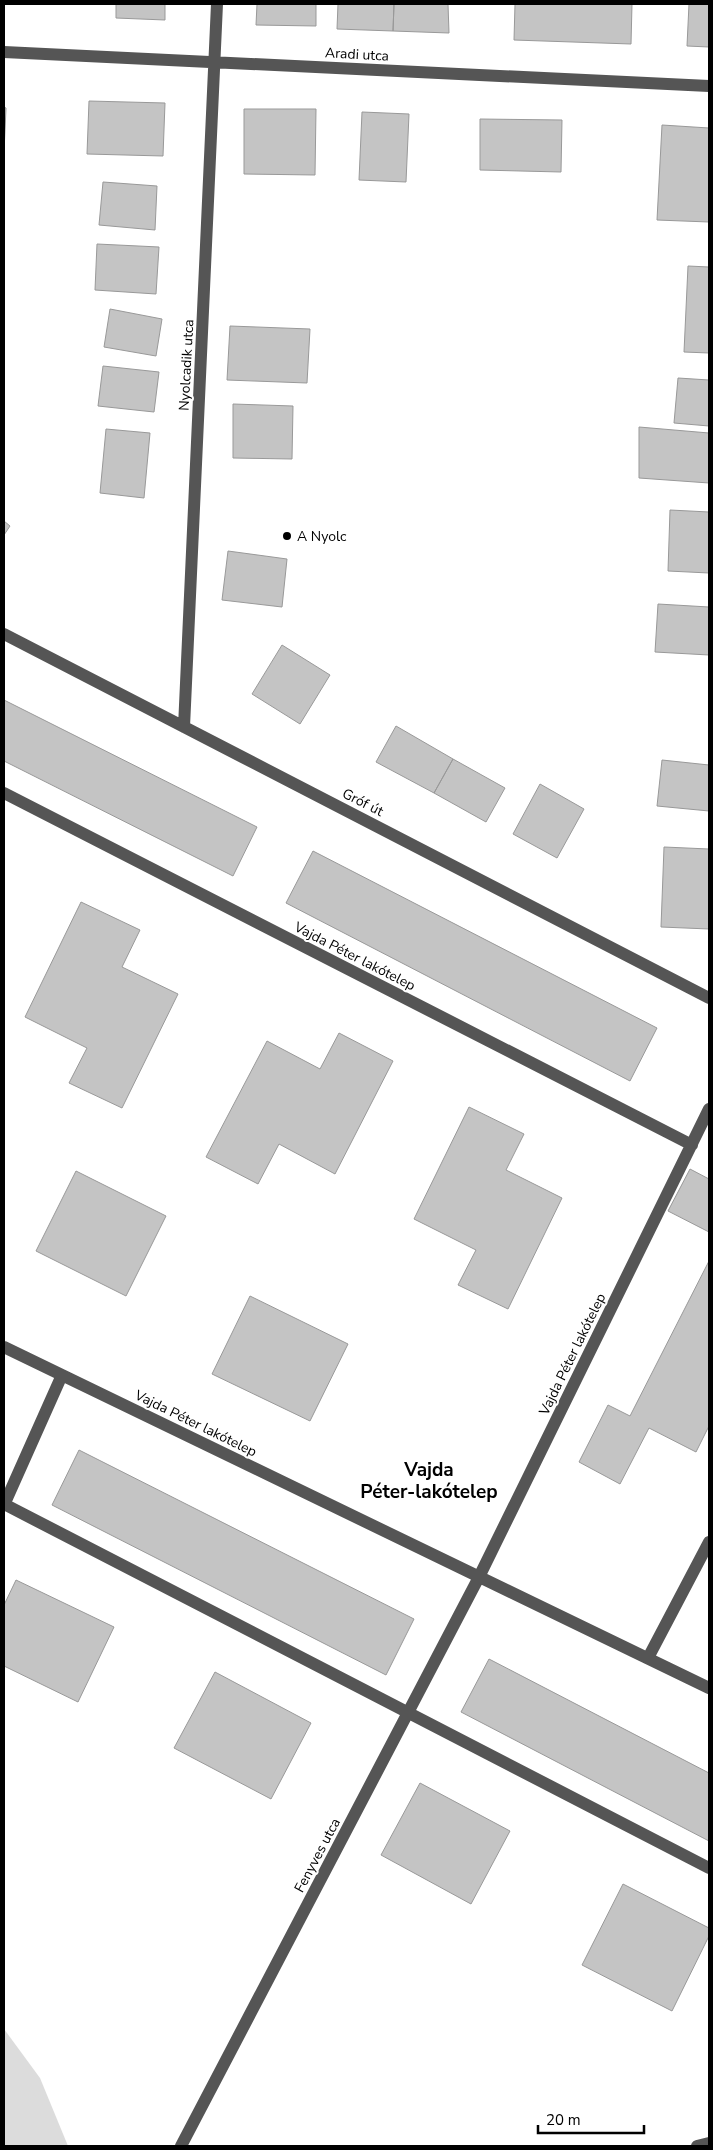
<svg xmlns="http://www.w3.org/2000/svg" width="713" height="2150" font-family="'Nunito Sans',sans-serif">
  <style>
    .green { fill: #dcdcdc }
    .building { fill: #c4c4c4; stroke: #999 }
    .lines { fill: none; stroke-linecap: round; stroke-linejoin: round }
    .minor { stroke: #555; stroke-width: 12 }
    .poi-dot { fill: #000; stroke: #fff; stroke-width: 2 }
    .labels { text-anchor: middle; stroke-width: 4; stroke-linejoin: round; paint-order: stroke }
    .street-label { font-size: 14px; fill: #000; stroke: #fff }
    .poi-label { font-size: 14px; fill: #000; stroke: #fff; text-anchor: start }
    .district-label { font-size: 19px; font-weight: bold; fill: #000; stroke: #fff }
  </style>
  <rect width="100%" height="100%" fill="#fff"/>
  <path class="green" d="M4,2029l36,49 28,68h-64z"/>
  <path class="building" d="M116,4h49v16l-49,-2z
    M257,4h59v22l-60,-1z
    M338,4h56l-1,27 -56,-2z
    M394,4h54l1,29 -56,-2z
    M515,4h117l-1,40 -117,-4z
    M689,4h20v43l-22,-1z
    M89,101l76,2 -2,53 -76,-2z
    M4,107l2,1 -2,44z
    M244,109h72l-1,66 -71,-1z
    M362,112l47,2 -3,68 -47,-2z
    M480,119l82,1 -1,52 -81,-2z
    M662,125l47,3v94l-52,-2z
    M103,182l54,4 -2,44 -56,-5z
    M97,244l62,3 -3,47 -61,-4z
    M688,266l21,1v86l-25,-1z
    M110,309l52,10 -6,37 -52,-9z
    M230,326l80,3 -3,54 -80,-3z
    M103,366l56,6 -5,40 -56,-6z
    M678,378l31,2v46l-35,-3z
    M233,404l60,2 -1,53 -59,-1z
    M639,427l70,6v50l-70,-5z
    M106,429l44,4 -6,65 -44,-5z
    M670,510l39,2v61l-41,-2z
    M4,521l6,5 -6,9z
    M228,551l59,8 -5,48 -60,-7z
    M658,604l51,3v48l-54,-3z
    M282,645l48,30 -30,49 -48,-30z
    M4,700l253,127 -24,49 -229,-115z
    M396,726l57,33 -19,34 -58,-31z
    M453,759l52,29 -19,34 -52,-29z
    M662,760l47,5v46l-52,-5z
    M540,784l44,25 -27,49 -44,-24z
    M664,847l45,2v80l-48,-2z
    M313,851l344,177 -27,53 -344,-178z
    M81,902l59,28 -18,37 56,27 -56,114 -53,-25 18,-35 -62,-31z
    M339,1033l54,28 -58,113 -56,-30 -21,40 -52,-27 61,-116 53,28z
    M469,1107l55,27 -18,36 56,28 -54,111 -50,-24 18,-35 -62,-31z
    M690,1169l19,10v53l-41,-21z
    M76,1171l90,45 -40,80 -90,-45z
    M709,1261v165l-13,26 -47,-24 -29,56 -41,-22 29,-57 22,11z
    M250,1296l98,48 -38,77 -98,-47z
    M79,1450l335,169 -28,56 -334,-170z
    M16,1580l98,47 -36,75 -74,-36v-61z
    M489,1659l220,114v68l-248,-129z
    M215,1672l96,51 -40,76 -97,-51z
    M420,1783l90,48 -39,73 -90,-49z
    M623,1884l86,44v8l-37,75 -90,-46z"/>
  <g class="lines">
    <path class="minor" d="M4,52l705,34
      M4,634l705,364
      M184,727l33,-723
      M4,793l688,352
      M4,1347l705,341
      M4,1504l705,364
      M4,1505l58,-130
      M648,1658l61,-116
      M181,2146l298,-569 230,-468
      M697,2146l12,-3"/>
  </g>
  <circle class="poi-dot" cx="287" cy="536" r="5"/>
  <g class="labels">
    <g class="street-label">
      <text transform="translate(357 54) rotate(3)" y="5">Aradi utca</text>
      <text transform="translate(186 365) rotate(-87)" y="5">Nyolcadik utca</text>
      <text transform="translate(363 802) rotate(27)" y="5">Gróf út</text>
      <text transform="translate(355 956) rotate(27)" y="5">Vajda Péter lakótelep</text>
      <text transform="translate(572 1354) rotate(-64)" y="5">Vajda Péter lakótelep</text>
      <text transform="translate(196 1423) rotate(26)" y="5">Vajda Péter lakótelep</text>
      <text transform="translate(317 1855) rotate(-62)" y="5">Fenyves utca</text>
    </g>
    <g class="poi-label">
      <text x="297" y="541">A Nyolc</text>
    </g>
    <g class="district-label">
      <text x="429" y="1476">Vajda<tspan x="429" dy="22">Péter-lakótelep</tspan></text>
    </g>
  </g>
  <rect width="713" height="2150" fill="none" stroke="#000000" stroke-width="10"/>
  <path d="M538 2125v8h106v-8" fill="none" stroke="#000000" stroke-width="2.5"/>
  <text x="546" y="2125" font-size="15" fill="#000000" stroke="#ffffff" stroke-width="4" paint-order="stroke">20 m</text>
</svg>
